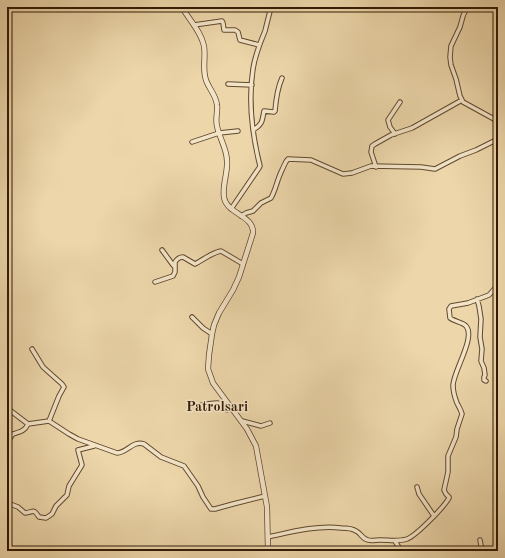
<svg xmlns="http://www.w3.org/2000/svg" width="505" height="558" font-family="'Old Standard TT',serif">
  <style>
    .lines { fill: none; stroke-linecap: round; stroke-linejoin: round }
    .minor-casing { stroke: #60492e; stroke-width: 5.5 }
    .tertiary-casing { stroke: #60492e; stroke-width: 6 }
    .minor { stroke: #f3e4c8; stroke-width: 3.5 }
    .tertiary { stroke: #f3e4c8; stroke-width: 4.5 }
    .labels { text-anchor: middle; stroke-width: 3; stroke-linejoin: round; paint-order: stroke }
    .quarter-label { font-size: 14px; font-weight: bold; fill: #321a05; stroke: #f3e4c8 }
  </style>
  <rect width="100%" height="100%" fill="#ecd6aa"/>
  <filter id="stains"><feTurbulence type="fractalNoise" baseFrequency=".005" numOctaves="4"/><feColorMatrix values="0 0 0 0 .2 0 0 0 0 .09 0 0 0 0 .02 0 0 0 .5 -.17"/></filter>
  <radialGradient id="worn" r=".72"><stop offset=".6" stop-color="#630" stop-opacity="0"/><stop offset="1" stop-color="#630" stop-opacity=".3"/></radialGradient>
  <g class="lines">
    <defs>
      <path id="minor" d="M467,7l-4,9 -3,11 -9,19 -1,11 1,8 5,14 4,17 3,6 31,17 4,5
        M194,25l28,-4 1,2 1,7h11l3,2 2,8 19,5
        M228,84l24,1
        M253,130c10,-6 9,-9 11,-19l10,1 1,-1c1,-12 2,-22 7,-33
        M395,134l-5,-7 -2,-7 12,-18
        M192,142l27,-9 19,-2
        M376,167l-5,-15 1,-6 3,-2 16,-9 21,-7 50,-28
        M231,209l28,-41 1,-2c-8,-32 -12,-65 -7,-97 2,-14 7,-26 12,-38 2,-8 4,-16 6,-24
        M241,216l5,-3 7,-2 8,-8 10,-5c5,-9 6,-18 11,-28 2,-4 3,-8 6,-11l23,1 32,14 9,-1 19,-7 50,1 14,2 25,-13 16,-6 22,-11
        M162,250l11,15 1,1
        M155,282l18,-6 2,-4v-10c2,-3 5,-5 8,-5l12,7c8,-4 16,-11 26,-13l22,13
        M477,299l2,7 2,13 -1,18 2,12 -1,12 3,7 1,7 -1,2v3l2,1
        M192,317l11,11 9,6
        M32,349l11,18 19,17 2,3 -5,9 -10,25
        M199,406c2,-1 19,-4 20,-3 2,1 5,5 7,7h1l4,-2
        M7,408l21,16 21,-3 20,13 9,5 39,14c10,0 16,-13 27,-9l17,13 23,9 14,20 5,11 8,12h4l18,-5 32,-8
        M242,421l19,5 9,-3
        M7,439l3,-1 3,-4c7,-2 12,-3 15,-10
        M7,448l1,3 -1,6
        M417,487l2,7 15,22
        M7,503l11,4 7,6c9,-1 8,-5 14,4l7,1 6,-4 4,-8 11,-11 2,-9 13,-21 -4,-15 16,-4
        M268,537c23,-5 49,-12 73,-9 5,0 11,0 15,3 5,2 6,8 12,9 3,1 8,0 12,0 9,0 18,2 27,-1 10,-4 37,-32 42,-41v-1l-3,-3 -2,-4 4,-18v-16l8,-19 1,-8 5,-15c-1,-4 -3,-7 -5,-11 -2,-5 -4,-13 -4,-18 1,-15 23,-48 13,-59 -3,-4 -11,-4 -16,-8l-1,-9 2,-3 17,-3 21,-8 9,-10
        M480,540l2,11
        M395,541l6,10"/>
      <path id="tertiary" d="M182,7c7,13 19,24 22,39 2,11 -2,23 2,34 3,9 10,15 11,25 1,7 -2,14 0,21 2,11 10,23 10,35 1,11 -5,25 -3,36 2,17 30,18 29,36l-14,44 -6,13 -14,23 -5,12 -2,9 -3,21 -1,14 5,14 34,46 9,17 11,61 1,44"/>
    </defs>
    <use href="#minor" class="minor-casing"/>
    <use href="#tertiary" class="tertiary-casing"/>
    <use href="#minor" class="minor"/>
    <use href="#tertiary" class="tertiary"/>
  </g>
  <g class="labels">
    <g class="quarter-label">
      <text x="217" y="411">Patrolsari</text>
    </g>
  </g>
  <rect width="505" height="558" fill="none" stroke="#ecd6aa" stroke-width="24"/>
  <rect x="8" y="8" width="489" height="542" fill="none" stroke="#321a05" stroke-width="2"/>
  <rect x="12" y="12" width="481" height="534" fill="none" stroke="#321a05"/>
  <rect width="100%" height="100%" filter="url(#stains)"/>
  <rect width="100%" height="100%" fill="url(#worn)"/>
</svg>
